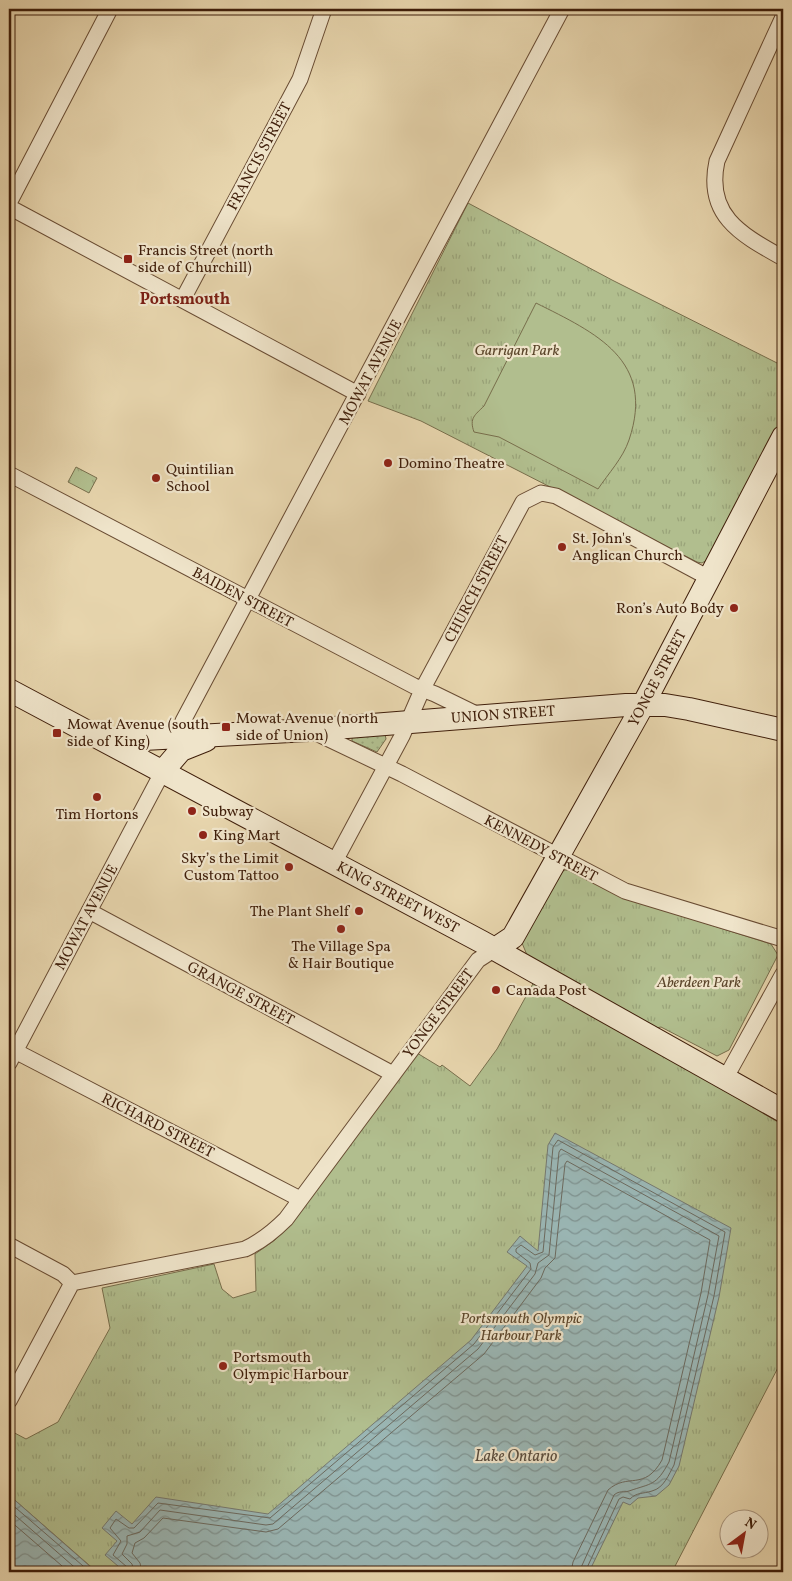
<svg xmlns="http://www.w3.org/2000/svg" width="792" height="1581" font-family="Vollkorn,serif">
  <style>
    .grass { fill: url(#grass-dots); stroke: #786e4c }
    .park { fill: url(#park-tufts); stroke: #786e4c }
    .garden { fill: #b1be8e; stroke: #786e4c }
    .water { fill: url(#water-waves); stroke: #767970 }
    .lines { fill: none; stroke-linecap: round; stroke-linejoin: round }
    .shore { stroke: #6c6a5f; stroke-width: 1 }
    .street-casing { stroke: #694c33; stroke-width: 17 }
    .secondary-casing { stroke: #3f1e0a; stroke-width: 24 }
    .street { stroke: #efe4ca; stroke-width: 15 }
    .secondary { stroke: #efe4ca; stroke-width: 22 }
    .poi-dot { fill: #8f2418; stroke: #efe4ca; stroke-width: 2 }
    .labels { text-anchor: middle; stroke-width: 4.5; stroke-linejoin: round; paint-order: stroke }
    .street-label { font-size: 15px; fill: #3f1e0a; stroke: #efe4ca }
    .poi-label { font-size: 15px; fill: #3f1e0a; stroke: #efe4ca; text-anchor: start }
    .park-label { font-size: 15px; font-style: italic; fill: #5c462b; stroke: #efe4ca }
    .neighbourhood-label { font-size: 16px; font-weight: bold; fill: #7a1f14; stroke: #efe4ca }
    .water-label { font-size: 16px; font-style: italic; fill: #5a4c3d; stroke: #efe4ca }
  </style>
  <defs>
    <pattern id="grass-dots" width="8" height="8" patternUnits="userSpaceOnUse" patternTransform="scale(1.25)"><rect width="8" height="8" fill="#b1be8e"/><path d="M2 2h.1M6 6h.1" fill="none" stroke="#99a379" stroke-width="1.8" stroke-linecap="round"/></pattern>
    <pattern id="park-tufts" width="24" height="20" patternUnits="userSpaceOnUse" patternTransform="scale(1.25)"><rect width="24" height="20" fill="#b1be8e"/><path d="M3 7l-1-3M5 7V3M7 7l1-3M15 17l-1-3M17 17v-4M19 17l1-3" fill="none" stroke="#99a379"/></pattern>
    <pattern id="water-waves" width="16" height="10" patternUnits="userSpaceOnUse" patternTransform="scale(1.25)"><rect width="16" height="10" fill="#9ab6b4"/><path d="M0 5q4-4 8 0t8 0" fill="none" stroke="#7f9391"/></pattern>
  </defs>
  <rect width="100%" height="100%" fill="#e7d5ad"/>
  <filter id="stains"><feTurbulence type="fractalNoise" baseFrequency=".004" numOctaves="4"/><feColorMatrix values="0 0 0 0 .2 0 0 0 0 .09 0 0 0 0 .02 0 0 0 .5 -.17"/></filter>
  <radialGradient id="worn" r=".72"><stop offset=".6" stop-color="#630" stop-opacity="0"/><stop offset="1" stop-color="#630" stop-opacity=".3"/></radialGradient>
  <path class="grass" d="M385,734l1,5 -9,13 -25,-11v-3l1,-2z"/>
  <path class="park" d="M468,203l144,77 171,86v54l-76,140 -5,3 -5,-1 -276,-141 -53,-20z
    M76,467l21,11 -8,15 -21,-11z
    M565,870l8,1 84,37 114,36 7,11 -49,95 -12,6 -56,-29 -5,1 -129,-73 -5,-12 39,-71z
    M535,980l248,145v233l-111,214h-575l-88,-77v-65l17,9 32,-17 52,-94 -8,-40 112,-24 8,25 11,9 23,-7 -1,-37 20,-14 16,-18 126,-169 23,14 2,-2 28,21 27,-37z"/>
  <path class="garden" d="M536,303c60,30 120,57 93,137 -6,18 -21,34 -31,49l-99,-52 -25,-5c-5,-14 1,-17 10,-26z"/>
  <path class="water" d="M555,1133l176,95 -12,69 -40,169 -10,19 -13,11 -18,2 -8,7 -7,-3 -34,70h-464l-20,-17 12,-14 -15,-13 14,-17 16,13 24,-27 112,17 203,-174 56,-74 -20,-14 13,-16 18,15 10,-106z
    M9,1495l84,74 4,3h-88z"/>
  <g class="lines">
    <path class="shore" d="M9,1502l81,70
      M9,1510l71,62
      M9,1520l60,52
      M128,1572l-1,-5 -14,-12 8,-14 -11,-13 6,-9 13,9h5l24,-25 112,15 204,-174 57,-75 -1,-6 -14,-11v-3l5,-4 14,10 8,-3 10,-105 5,-7 167,92 -11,64 -40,169c-5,9 -10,23 -22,26 -9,3 -15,1 -22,8l-7,-2 -4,2 -34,73
      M134,1572l-2,-8 -10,-10 5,-10v-8l13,-4 20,-22 106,15 7,-1 205,-175 57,-75 3,-11 11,-8 10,-103 2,-3 158,87 -11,59 -39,167c-13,24 -17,21 -40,29 -6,2 -9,-1 -15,4l-35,77
      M142,1572l-2,-9 -8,-10 3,-10 9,-5 19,-20 103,14 12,-3 206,-175 57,-76 4,-10 10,-10 10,-94 2,-3 143,79 -9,53 -39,167c-18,32 -34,12 -54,30l-35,72 -2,10"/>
    <defs>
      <path id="street" d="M783,17l-66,144c-12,55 25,74 66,97
        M9,203l101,-194
        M9,207l349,187
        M183,299l117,-220 24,-70
        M9,474l405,212 21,8 43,21
        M312,731l90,43 223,117 158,48
        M182,736l1,-15 379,-712
        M334,863l68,-127 20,-46 101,-188 18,-9 15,3 153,82
        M89,911l304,163
        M15,1051l285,148
        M9,1063l154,-292
        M725,1079l58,-105
        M9,1245l54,29 9,9
        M72,1283l173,-34c17,-8 28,-17 41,-30l192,-259 17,-11
        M9,1401l63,-118"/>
      <path id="secondary" d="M9,690l473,252 301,169
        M106,741l203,-11 317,-25h39l24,4 94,21
        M163,771l18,-21 25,-10
        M495,949l18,-12 130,-232 140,-268"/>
    </defs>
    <use href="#street" class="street-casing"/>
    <use href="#secondary" class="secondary-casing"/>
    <use href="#street" class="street"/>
    <use href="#secondary" class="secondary"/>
  </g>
  <g class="poi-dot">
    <rect x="123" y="254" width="10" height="10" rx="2.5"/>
    <circle cx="388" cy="463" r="5"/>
    <circle cx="156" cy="478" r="5"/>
    <circle cx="562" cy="547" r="5"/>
    <circle cx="734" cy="608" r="5"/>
    <rect x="221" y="722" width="10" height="10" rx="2.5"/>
    <rect x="52" y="728" width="10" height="10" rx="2.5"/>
    <circle cx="97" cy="797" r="5"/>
    <circle cx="192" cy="811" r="5"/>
    <circle cx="203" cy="835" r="5"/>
    <circle cx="289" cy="867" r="5"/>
    <circle cx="359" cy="911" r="5"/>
    <circle cx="341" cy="929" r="5"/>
    <circle cx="496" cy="990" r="5"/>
    <circle cx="223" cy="1366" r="5"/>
  </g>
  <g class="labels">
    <g class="street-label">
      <text transform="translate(259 156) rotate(-62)" y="5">FRANCIS STREET</text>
      <text transform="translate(370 372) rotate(-62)" y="5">MOWAT AVENUE</text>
      <text transform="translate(476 589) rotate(-62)" y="5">CHURCH STREET</text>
      <text transform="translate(243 597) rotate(28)" y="5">BAIDEN STREET</text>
      <text transform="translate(657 678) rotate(-62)" y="5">YONGE STREET</text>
      <text transform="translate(503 714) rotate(-4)" y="5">UNION STREET</text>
      <text transform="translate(541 848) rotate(28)" y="5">KENNEDY STREET</text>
      <text transform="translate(398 897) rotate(28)" y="5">KING STREET WEST</text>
      <text transform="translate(86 917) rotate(-62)" y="5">MOWAT AVENUE</text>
      <text transform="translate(241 993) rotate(28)" y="5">GRANGE STREET</text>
      <text transform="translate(438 1013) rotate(-53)" y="5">YONGE STREET</text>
      <text transform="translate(158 1125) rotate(27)" y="5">RICHARD STREET</text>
    </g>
    <g class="poi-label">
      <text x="138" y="255">Francis Street (north<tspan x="138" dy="17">side of Churchill)</tspan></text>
      <text x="398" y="468">Domino Theatre</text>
      <text x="166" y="474">Quintilian<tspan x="166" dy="17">School</tspan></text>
      <text x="572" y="543">St. John's<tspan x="572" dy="17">Anglican Church</tspan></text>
      <text x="724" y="613" text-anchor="end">Ron’s Auto Body</text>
      <text x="236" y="723">Mowat Avenue (north<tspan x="236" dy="17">side of Union)</tspan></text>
      <text x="67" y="729">Mowat Avenue (south<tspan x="67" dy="17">side of King)</tspan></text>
      <text x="202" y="816">Subway</text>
      <text x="97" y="819" text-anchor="middle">Tim Hortons</text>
      <text x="213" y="840">King Mart</text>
      <text x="279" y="863" text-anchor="end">Sky’s the Limit<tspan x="279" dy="17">Custom Tattoo</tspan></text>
      <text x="349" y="916" text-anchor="end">The Plant Shelf</text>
      <text x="341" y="951" text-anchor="middle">The Village Spa<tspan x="341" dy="17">&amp; Hair Boutique</tspan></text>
      <text x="506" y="995">Canada Post</text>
      <text x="233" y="1362">Portsmouth<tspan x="233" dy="17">Olympic Harbour</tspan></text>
    </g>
    <g class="park-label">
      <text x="517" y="355">Garrigan Park</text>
      <text x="699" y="987">Aberdeen Park</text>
      <text x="521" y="1323">Portsmouth Olympic<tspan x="521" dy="17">Harbour Park</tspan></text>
    </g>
    <g class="neighbourhood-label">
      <text x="185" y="304">Portsmouth</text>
    </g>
    <g class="water-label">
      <text x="516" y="1461">Lake Ontario</text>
    </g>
  </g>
  <rect width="792" height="1581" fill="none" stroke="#e7d5ad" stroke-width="30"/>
  <rect x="10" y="10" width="772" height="1561" fill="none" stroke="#3f1e0a" stroke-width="2.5"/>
  <rect x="15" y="15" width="762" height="1551" fill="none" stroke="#3f1e0a"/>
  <g transform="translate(744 1534) rotate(32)"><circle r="24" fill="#efe4ca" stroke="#a9957d"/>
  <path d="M0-4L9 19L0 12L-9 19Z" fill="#8f2418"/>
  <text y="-8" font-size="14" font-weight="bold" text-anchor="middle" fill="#3f1e0a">N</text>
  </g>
  <rect width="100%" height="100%" filter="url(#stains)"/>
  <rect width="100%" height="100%" fill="url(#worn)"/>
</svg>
